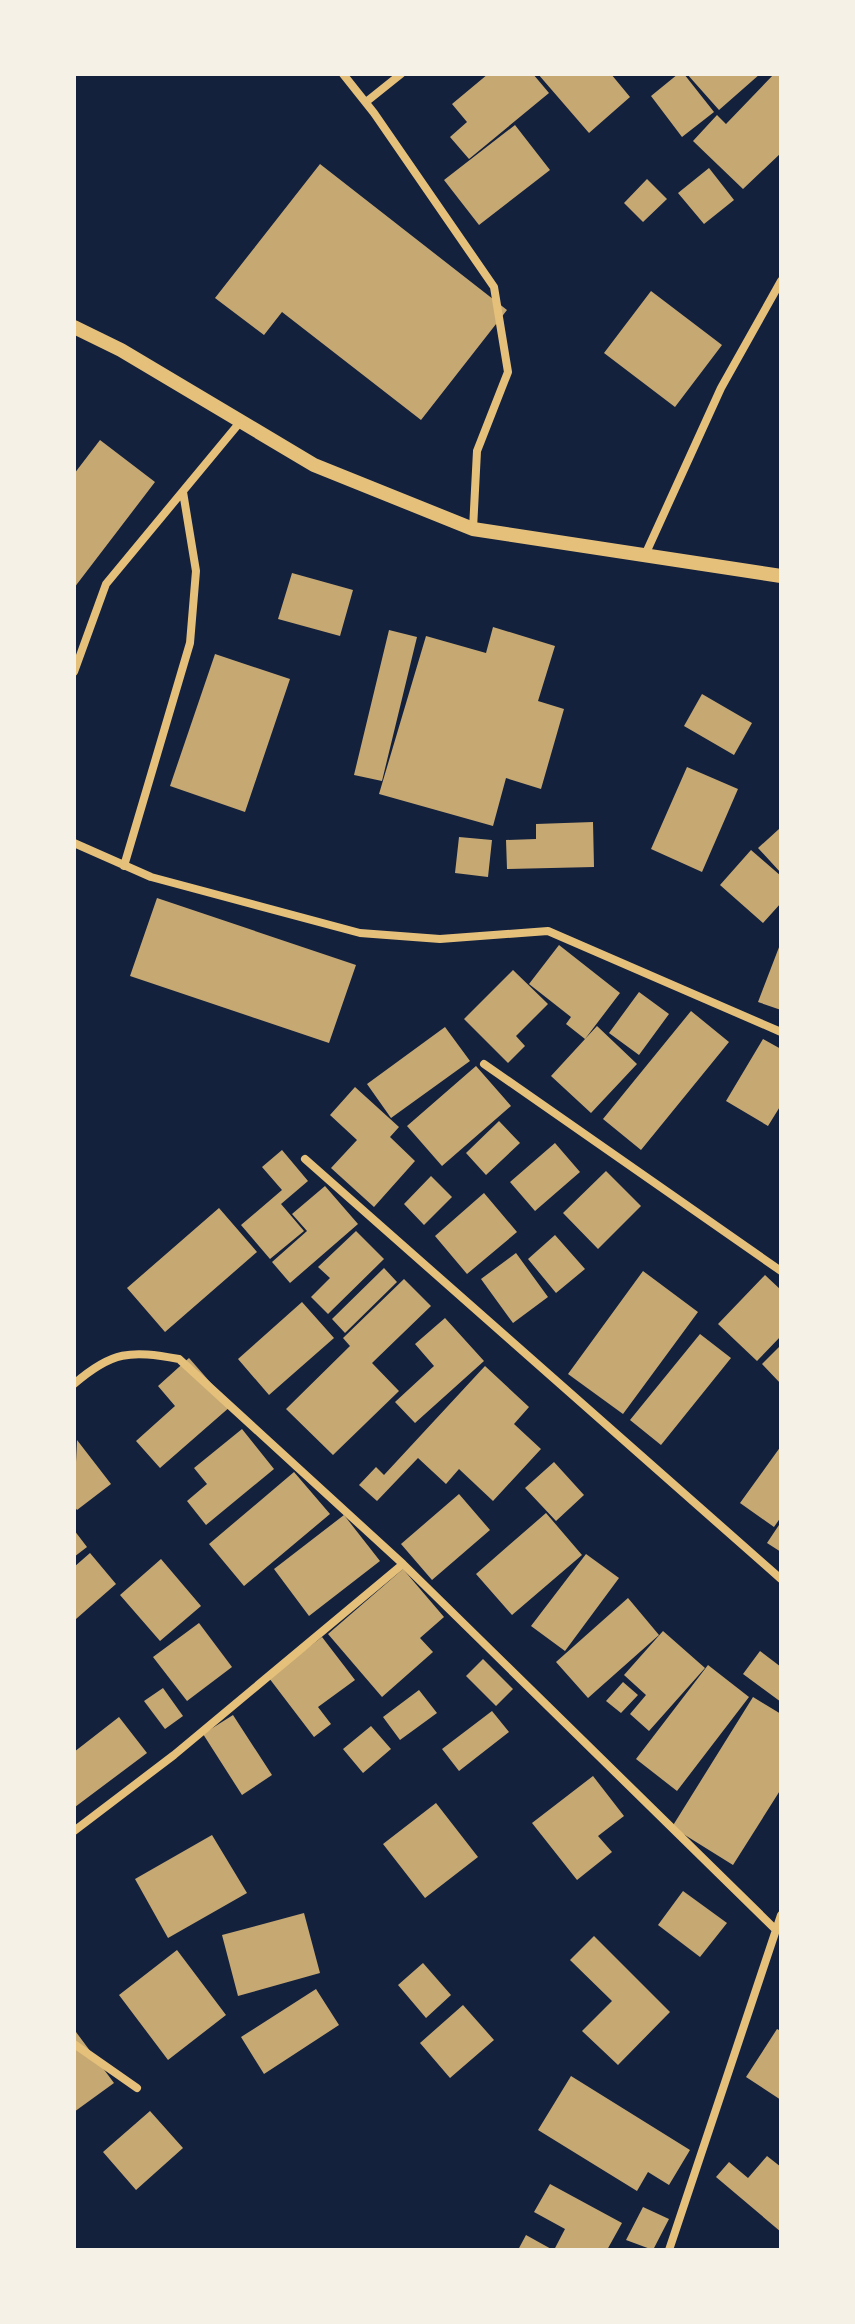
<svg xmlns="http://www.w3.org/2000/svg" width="855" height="2324" font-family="'Varela Round',sans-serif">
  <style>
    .building { fill: #c6a872 }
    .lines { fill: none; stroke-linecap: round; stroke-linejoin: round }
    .minor { stroke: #e5c07b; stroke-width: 8 }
    .tertiary { stroke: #e5c07b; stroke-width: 14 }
  </style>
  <rect width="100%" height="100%" fill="#14213d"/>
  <path class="building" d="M488,74h45l16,19 -80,66 -19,-22 17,-15 -15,-18z
    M538,74h73l19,23 -41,36z
    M678,74h6l30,38 -32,25 -31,-41z
    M687,74h73l-41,36z
    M774,74h7v79l-38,36 -50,-48 24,-26 9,9z
    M515,125l35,45 -71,55 -35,-45z
    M320,164l187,146 -86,110 -139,-108 -18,23 -49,-37z
    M709,168l25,32 -30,24 -26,-31z
    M647,179l20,20 -24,23 -19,-19z
    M651,291l71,54 -47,62 -71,-54z
    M100,440l55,42 -81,106v-114z
    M292,573l61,17 -13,46 -62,-17z
    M493,627l62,19 -17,55 26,8 -23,80 -35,-11 -13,48 -114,-32 47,-158 60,17z
    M389,630l28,7 -35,144 -28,-6z
    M215,654l75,25 -45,133 -75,-26z
    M702,694l50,29 -18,32 -50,-29z
    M687,767l51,22 -36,83 -51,-23z
    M593,822l1,45 -87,2 -1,-29 30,-1v-15z
    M779,829l2,2v42l-23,-25z
    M459,837l33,3 -4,37 -33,-4z
    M751,850l30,26v27l-18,20 -43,-38z
    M157,898l199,67 -27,78 -199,-67z
    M781,942v68l-23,-8z
    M559,945l61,48 -35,46 -19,-15 5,-7 -42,-33z
    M513,970l35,34 -32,32 9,10 -17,17 -44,-44z
    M639,992l30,22 -30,41 -30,-22z
    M691,1011l38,31 -88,108 -38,-31z
    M597,1026l40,38 -46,49 -40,-37z
    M445,1027l25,34 -79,57 -24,-34z
    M763,1039l18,10v56l-13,21 -42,-25z
    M476,1066l35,40 -69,60 -35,-40z
    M355,1087l44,40 -9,10 25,24 -41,46 -43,-39 26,-28 -27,-25z
    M499,1121l21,22 -34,32 -20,-22z
    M555,1143l25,29 -45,39 -25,-29z
    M282,1150l26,31 -27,23 23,27 -34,28 -29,-34 41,-35 -20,-23z
    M606,1171l35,35 -43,43 -35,-36z
    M431,1176l21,21 -28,28 -20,-21z
    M325,1186l33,38 -68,59 -18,-21 35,-31 -15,-17z
    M484,1193l33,39 -50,42 -32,-38z
    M219,1208l38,44 -92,80 -38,-44z
    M356,1231l28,28 -56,55 -17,-17 19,-19 -12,-11z
    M555,1235l30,34 -29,24 -28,-34z
    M516,1253l32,44 -35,26 -32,-44z
    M384,1268l13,14 -52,51 -13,-14z
    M643,1271l55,41 -75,102 -55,-40z
    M765,1275l16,15v46l-24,25 -39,-37z
    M404,1279l27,27 -59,57 27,28 -66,64 -47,-46 64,-63 -7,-8z
    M302,1302l32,36 -65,57 -31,-36z
    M445,1318l39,43 -69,62 -20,-21 39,-36 -19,-22z
    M700,1334l31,24 -70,87 -31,-25z
    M781,1345v39l-19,-20z
    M189,1358l42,48 -71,62 -24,-27 39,-35 -17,-20z
    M485,1366l44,41 -15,17 27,25 -48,52 -34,-32 -13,15 -28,-26 -41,43 -18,-16 17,-18 8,8z
    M242,1429l32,40 -68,56 -19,-24 20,-17 -13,-16z
    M77,1440l34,44 -34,26 -3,-4z
    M781,1446v71l-7,10 -34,-24z
    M554,1462l30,33 -28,26 -31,-33z
    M294,1472l36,42 -86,72 -35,-42z
    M459,1494l31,36 -58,50 -31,-36z
    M546,1513l36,42 -70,60 -36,-41z
    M344,1515l36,46 -71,55 -35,-47z
    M781,1522v30l-14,-9z
    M74,1530l13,17 -13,10z
    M90,1553l26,31 -40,35 -2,-52z
    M586,1554l33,24 -54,73 -34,-25z
    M161,1559l40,47 -41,35 -40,-46z
    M403,1569l41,48 -24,21 13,14 -51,45 -54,-63z
    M628,1598l31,37 -71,63 -32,-36z
    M199,1623l33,44 -45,34 -34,-44z
    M663,1631l42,37 -56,63 -19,-17 16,-19 -22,-20z
    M322,1637l33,43 -37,27 13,17 -17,13 -45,-59z
    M760,1651l21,16v35l-38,-28z
    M483,1659l30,30 -17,17 -30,-30z
    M708,1665l41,32 -72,94 -41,-32z
    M623,1682l15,13 -17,18 -15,-12z
    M163,1688l20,28 -18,13 -21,-28z
    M419,1690l18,23 -37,27 -17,-23z
    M753,1697l28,17v75l-48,76 -61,-38z
    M492,1711l17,21 -50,39 -17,-22z
    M233,1715l39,60 -30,20 -39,-61z
    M119,1717l28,36 -72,54 -1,-55z
    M371,1726l20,23 -28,24 -20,-24z
    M593,1776l31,40 -26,20 14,16 -35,28 -45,-57z
    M436,1803l42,54 -53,41 -42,-54z
    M212,1835l35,58 -79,45 -33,-59z
    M683,1891l44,32 -27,34 -42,-32z
    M304,1913l16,60 -82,23 -16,-61z
    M594,1936l76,76 -52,53 -36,-34 30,-30 -42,-41z
    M177,1950l49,65 -58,45 -49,-65z
    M423,1963l28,32 -25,23 -28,-33z
    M316,1989l23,36 -75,49 -23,-37z
    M463,2005l31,35 -44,38 -30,-35z
    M777,2029l4,2v69l-35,-23z
    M76,2032l38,51 -40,29v-78z
    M571,2076l119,74 -21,35 -21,-13 -11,19 -99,-61z
    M150,2111l33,37 -47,42 -33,-38z
    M767,2156l14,11v65l-65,-55 13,-15 19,16z
    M550,2184l72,39 -15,27h-53l11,-21 -31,-17z
    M643,2207l26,12 -16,31 -27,-10z
    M526,2235l27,15h-35z"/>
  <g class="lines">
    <path class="minor" d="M343,74l31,39 120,174 14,85 -31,79 -4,78
      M366,102l35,-28
      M645,555l76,-167 60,-107
      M74,672l32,-88 135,-163
      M74,843l77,34 209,56 80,6 108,-8 233,101
      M124,866l66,-223 6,-72 -13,-79
      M484,1064l297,207
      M305,1159l476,420
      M74,1384c38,-33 56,-34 105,-25l224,205 373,366
      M74,1831l100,-76 229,-191
      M74,2044l63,44
      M669,2250l112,-335"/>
    <path class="tertiary" d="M74,327l47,23 193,115 159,64 308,47"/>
  </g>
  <rect width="855" height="2324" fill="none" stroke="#f6f1e7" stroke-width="152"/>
</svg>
